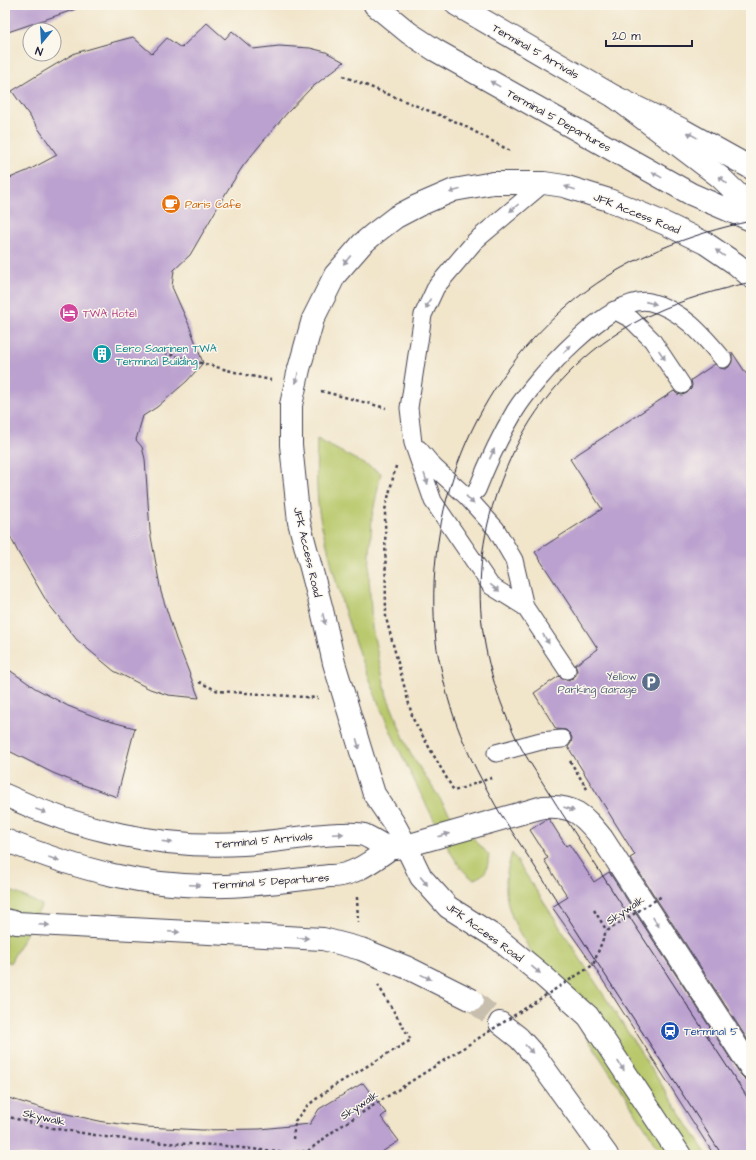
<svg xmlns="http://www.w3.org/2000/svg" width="756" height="1160" font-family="'Architects Daughter',sans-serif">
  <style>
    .green { fill: #b8c86b; stroke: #6d7553 }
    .building { fill: #bba1cf }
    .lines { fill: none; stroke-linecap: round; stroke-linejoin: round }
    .minor-tunnel { stroke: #c8bead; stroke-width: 22; stroke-dasharray: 22 11; stroke-linecap: butt }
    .service-casing { stroke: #413f50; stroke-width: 19 }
    .minor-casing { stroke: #413f50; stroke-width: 24 }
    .tertiary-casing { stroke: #413f50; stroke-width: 24 }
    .path { stroke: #413f50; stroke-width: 2.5; stroke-dasharray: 3 3; stroke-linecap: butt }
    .service { stroke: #fff; stroke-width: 17 }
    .minor { stroke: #fff; stroke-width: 22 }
    .tertiary { stroke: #fff; stroke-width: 22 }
    .tram { stroke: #22223b; stroke-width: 1 }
    .minor-bridge-casing { stroke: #413f50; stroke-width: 24; stroke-linecap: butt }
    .path-bridge { stroke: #413f50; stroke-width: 2.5; stroke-dasharray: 3 3; stroke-linecap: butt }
    .minor-bridge { stroke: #fff; stroke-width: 22 }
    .oneway { fill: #9c9ca7 }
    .labels { text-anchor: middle; stroke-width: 3; stroke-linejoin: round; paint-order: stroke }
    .street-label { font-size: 11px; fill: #22223b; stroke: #fbf7ec }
    .food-label { font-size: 11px; fill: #c56008; stroke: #fbf7ec; text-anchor: start }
    .hotel-label { font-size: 11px; fill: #b23c85; stroke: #fbf7ec; text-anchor: start }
    .culture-label { font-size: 11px; fill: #0d838f; stroke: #fbf7ec; text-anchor: start }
    .service-label { font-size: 11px; fill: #4e5e75; stroke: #fbf7ec; text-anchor: end }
    .transit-label { font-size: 11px; fill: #164399; stroke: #fbf7ec; text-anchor: start }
  </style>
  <rect width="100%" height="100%" fill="#fbf7ec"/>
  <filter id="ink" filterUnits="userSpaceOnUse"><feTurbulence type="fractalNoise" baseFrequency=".025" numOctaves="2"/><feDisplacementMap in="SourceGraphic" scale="8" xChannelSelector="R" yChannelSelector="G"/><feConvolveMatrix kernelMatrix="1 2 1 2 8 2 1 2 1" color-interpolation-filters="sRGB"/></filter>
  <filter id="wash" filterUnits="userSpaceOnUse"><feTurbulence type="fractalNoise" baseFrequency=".012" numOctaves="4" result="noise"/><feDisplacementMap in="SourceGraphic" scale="16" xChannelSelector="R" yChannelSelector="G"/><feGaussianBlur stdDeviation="0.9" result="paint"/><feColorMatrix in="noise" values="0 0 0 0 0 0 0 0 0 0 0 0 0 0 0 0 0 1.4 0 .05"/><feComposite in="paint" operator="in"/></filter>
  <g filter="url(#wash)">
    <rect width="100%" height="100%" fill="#f1e5ca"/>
    <path class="green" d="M317,439l64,34 -9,44 -3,58 3,53 15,68 23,57 38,58 41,44c-2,13 -1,19 -15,24 -17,-7 -34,-48 -43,-65 -43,-83 -81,-169 -102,-261 -3,-13 -8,-27 -10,-41 -3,-24 -3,-49 -2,-73z
      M512,853l195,302h-44l-141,-218c-17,-29 -21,-52 -10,-84z
      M5,888l37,17 -32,58 -5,-3z"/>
    <g id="blocks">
      <path class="building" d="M5,5h70l1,4 -71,24z
        M207,23l18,16 7,-8 21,18 26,-3 31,2 16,4 18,10 -34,27 -23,24 -22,26 -22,27 -16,25 -37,64 -16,15 -2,17 17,38 14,38 -16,18 -30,26 -14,9 -7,24 6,7 3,12 5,72 11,61 15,47 23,59 -31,-3 -18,-6 -36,-18 -37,-31 -30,-38 -28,-48 -14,-28v-346l22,-9 30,-16 -45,-64 21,-13 42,-25 39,-11 19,-5 19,17 15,-16 14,10z
        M732,352l19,29v664l-121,-187 5,-3 -67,-108 3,-4 1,-5 -2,-4 -4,-4 -10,-1 -22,-36 25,-17 3,3 5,1 6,-2 3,-3 1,-5 -2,-5 23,-16 -63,-97 67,-43 -32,-50 104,-68 3,3 5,1 5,-2 4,-4 1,-4 -1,-5 24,-16 5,4 5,1 4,-2 3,-5z
        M5,667l30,21 33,18 33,13 34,9 -18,69 -42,-15 -22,-9 -48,-24z
        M547,819h2l17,27 3,-2 25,38 15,-10 132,203 4,4 6,1v75h-37l-121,-190 -41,-58 16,-10 -24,-37 4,-2 -18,-28z
        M363,1083l23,30 -5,4 18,24 -22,14h-372v-58l43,13 56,12 42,5 56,3 58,-1 50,-5 9,-15z"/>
    </g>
  </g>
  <g filter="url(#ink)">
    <use href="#blocks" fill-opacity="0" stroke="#413f50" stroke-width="1"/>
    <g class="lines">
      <path class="minor-tunnel" d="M472,1000l28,23"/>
      <defs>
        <path id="service" d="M614,310l17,9 21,21 30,45
          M419,449l15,18 33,30 29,32 18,31 11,47 42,63
          M477,490c11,-28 23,-54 38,-79 19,-31 96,-118 135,-109 31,7 54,34 73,57
          M525,607l-34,-21 -58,-85 -20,-58 -4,-35 14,-93 13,-28 39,-46 69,-58
          M496,753l45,-12 21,-2"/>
        <path id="minor" d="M375,5l34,28 26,17 256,144 60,26
          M457,5l158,92 105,80 31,30
          M5,795c74,35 156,54 238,49 33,-2 65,-9 97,-10 7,0 18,-1 24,1 8,3 19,12 27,13 5,1 11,-1 15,-2l137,-39c32,-2 40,8 59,31l149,230
          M5,840c74,30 140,48 221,46 34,-1 69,-6 103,-10 24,1 43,-15 62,-28
          M500,1023l19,15 17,19 71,98"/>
        <path id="tertiary" d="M615,97l66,32 70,39
          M680,1155l-92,-139 -46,-41 -45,-37 -49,-31 -27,-30 -15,-31 -13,-24 -19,-28 -40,-131 -12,-53 -23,-88 -8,-77v-40l8,-36 14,-50 22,-44 27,-31 13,-11 21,-16 21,-11 37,-16 39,-7h51l20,3 45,14 57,24 39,19 31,21 15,13"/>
      </defs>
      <use href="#service" class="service-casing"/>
      <use href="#minor" class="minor-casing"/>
      <use href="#tertiary" class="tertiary-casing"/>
      <path class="path" d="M343,76l116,47 53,29
        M153,350l93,25 25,5
        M321,391l65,17
        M396,466l-11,44 1,108 27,101 41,72 40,-14
        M199,682l19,9 100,7
        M570,761l17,28
        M357,897l1,25
        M594,910l13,21
        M293,1139l2,-18 12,-15 25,-19 79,-47 -33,-55"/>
      <use href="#service" class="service"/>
      <use href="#minor" class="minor"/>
      <use href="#tertiary" class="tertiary"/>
      <path class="tram" d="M751,282c-34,8 -67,17 -99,32 -55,25 -105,73 -133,127 -52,100 -51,198 -2,299 7,14 16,27 24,40 21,34 43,67 65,101 48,74 97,148 145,222
        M722,1155l-222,-342c-27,-47 -49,-91 -59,-145 -2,-9 -4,-17 -5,-26 -14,-130 37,-262 141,-344 50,-40 112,-64 174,-77"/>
      <defs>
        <path id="minor-bridge" d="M5,920l12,3 306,16 38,10 47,19 64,32"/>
      </defs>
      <use href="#minor-bridge" class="minor-bridge-casing"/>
      <path class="path-bridge" d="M5,1116l47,12 54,9 57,6 54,2 69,8 22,-2 27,-21 258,-165 12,-31 2,-3 55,-35"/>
      <use href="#minor-bridge" class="minor-bridge"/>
    </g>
    <defs><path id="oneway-solid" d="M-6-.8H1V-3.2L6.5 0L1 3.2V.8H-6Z"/></defs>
    <g class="oneway">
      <use href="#oneway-solid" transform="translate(495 84) rotate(-151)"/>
      <use href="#oneway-solid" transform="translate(692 135) rotate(-151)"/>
      <use href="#oneway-solid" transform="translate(657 175) rotate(-151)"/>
      <use href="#oneway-solid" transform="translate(723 180) rotate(-138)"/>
      <use href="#oneway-solid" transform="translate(570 188) rotate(-163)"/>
      <use href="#oneway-solid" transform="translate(455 191) rotate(163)"/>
      <use href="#oneway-solid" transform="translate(514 208) rotate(140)"/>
      <use href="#oneway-solid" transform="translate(720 253) rotate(-145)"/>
      <use href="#oneway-solid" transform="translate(347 260) rotate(130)"/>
      <use href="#oneway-solid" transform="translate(651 303) rotate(13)"/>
      <use href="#oneway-solid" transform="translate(428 304) rotate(114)"/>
      <use href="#oneway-solid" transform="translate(567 349) rotate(-45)"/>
      <use href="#oneway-solid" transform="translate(662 355) rotate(56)"/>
      <use href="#oneway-solid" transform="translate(297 378) rotate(103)"/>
      <use href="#oneway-solid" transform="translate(492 454) rotate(-65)"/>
      <use href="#oneway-solid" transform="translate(426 479) rotate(71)"/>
      <use href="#oneway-solid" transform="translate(470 500) rotate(47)"/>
      <use href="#oneway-solid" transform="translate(495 588) rotate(36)"/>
      <use href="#oneway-solid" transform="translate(324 619) rotate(77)"/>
      <use href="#oneway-solid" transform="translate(546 639) rotate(57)"/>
      <use href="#oneway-solid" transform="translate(358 744) rotate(74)"/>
      <use href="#oneway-solid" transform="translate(569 809) rotate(20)"/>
      <use href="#oneway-solid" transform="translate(41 811) rotate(20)"/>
      <use href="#oneway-solid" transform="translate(338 834) rotate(-2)"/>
      <use href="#oneway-solid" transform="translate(444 835) rotate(-16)"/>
      <use href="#oneway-solid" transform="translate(167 842) rotate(7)"/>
      <use href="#oneway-solid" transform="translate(54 859) rotate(19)"/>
      <use href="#oneway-solid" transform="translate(424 881) rotate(50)"/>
      <use href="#oneway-solid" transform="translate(195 885) rotate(2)"/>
      <use href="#oneway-solid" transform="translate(656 922) rotate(57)"/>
      <use href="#oneway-solid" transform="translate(44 925) rotate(3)"/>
      <use href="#oneway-solid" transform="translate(174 932) rotate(3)"/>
      <use href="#oneway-solid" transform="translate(303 938) rotate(3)"/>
      <use href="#oneway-solid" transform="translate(536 970) rotate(39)"/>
      <use href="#oneway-solid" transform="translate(426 977) rotate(26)"/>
      <use href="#oneway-solid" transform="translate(529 1049) rotate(47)"/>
      <use href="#oneway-solid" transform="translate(621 1066) rotate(56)"/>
    </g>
  </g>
  <defs>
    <symbol id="cafe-disc" viewBox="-11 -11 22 22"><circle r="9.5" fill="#e8710a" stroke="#fbf7ec"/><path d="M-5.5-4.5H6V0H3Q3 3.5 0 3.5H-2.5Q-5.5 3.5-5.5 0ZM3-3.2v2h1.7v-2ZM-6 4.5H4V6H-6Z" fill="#fff"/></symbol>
    <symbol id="hotel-disc" viewBox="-11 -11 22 22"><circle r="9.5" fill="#d1479c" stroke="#fbf7ec"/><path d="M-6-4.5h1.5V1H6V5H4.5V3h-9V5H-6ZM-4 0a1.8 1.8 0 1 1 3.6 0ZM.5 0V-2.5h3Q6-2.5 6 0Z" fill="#fff"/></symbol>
    <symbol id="building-disc" viewBox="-11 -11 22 22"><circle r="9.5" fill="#0f9aa8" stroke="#fbf7ec"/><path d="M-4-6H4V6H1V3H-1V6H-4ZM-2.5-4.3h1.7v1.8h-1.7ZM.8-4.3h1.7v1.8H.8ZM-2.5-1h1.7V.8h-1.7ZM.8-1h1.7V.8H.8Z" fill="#fff"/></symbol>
    <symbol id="parking-disc" viewBox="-11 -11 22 22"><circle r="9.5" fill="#5c6f8a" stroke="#fbf7ec"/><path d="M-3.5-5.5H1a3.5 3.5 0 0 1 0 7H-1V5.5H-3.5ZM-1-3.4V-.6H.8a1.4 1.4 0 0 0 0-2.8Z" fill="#fff"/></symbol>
    <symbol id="station-disc" viewBox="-11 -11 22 22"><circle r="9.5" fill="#1a4fb4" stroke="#fbf7ec"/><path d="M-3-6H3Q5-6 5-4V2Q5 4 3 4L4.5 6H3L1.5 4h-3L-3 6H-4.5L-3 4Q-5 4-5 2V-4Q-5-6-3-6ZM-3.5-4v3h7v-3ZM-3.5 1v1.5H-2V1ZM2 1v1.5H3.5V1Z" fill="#fff"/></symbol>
  </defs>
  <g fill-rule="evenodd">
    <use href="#cafe-disc" x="160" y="193" width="22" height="22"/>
    <use href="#hotel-disc" x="58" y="302" width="22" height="22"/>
    <use href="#building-disc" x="91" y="343" width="22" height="22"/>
    <use href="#parking-disc" x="640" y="671" width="22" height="22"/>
    <use href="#station-disc" x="659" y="1020" width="22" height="22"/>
  </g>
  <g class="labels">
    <g class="street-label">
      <text transform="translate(536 51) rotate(30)" y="4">Terminal 5 Arrivals</text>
      <text transform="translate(559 120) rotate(29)" y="4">Terminal 5 Departures</text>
      <text transform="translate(637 213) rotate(22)" y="4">JFK Access Road</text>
      <text transform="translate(308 552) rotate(77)" y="4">JFK Access Road</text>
      <text transform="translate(264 840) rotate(-5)" y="4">Terminal 5 Arrivals</text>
      <text transform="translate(271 881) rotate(-4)" y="4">Terminal 5 Departures</text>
      <text transform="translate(625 910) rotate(-33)" y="4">Skywalk</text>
      <text transform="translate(485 932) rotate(36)" y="4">JFK Access Road</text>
      <text transform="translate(359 1105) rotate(-33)" y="4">Skywalk</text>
      <text transform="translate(44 1117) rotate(13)" y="4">Skywalk</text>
    </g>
    <g class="food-label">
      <text x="185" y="208">Paris Cafe</text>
    </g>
    <g class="hotel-label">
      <text x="83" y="317">TWA Hotel</text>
    </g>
    <g class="culture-label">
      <text x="116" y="352">Eero Saarinen TWA<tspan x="116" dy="13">Terminal Building</tspan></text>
    </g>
    <g class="service-label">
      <text x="637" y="680">Yellow<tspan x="637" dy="13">Parking Garage</tspan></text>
    </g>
    <g class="transit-label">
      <text x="684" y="1035">Terminal 5</text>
    </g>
  </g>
  <rect width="756" height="1160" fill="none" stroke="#fbf7ec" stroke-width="20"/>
  <g transform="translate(42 42) rotate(198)"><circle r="19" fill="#fbf7ec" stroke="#a4a2a5"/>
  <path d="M0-3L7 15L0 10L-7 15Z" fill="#1f6fb2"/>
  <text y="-6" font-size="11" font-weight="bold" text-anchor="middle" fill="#22223b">N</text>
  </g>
  <path d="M606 40v6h86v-6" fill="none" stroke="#22223b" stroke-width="2"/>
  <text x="612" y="40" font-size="12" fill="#22223b" stroke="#fbf7ec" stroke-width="3" paint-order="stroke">20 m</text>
</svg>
